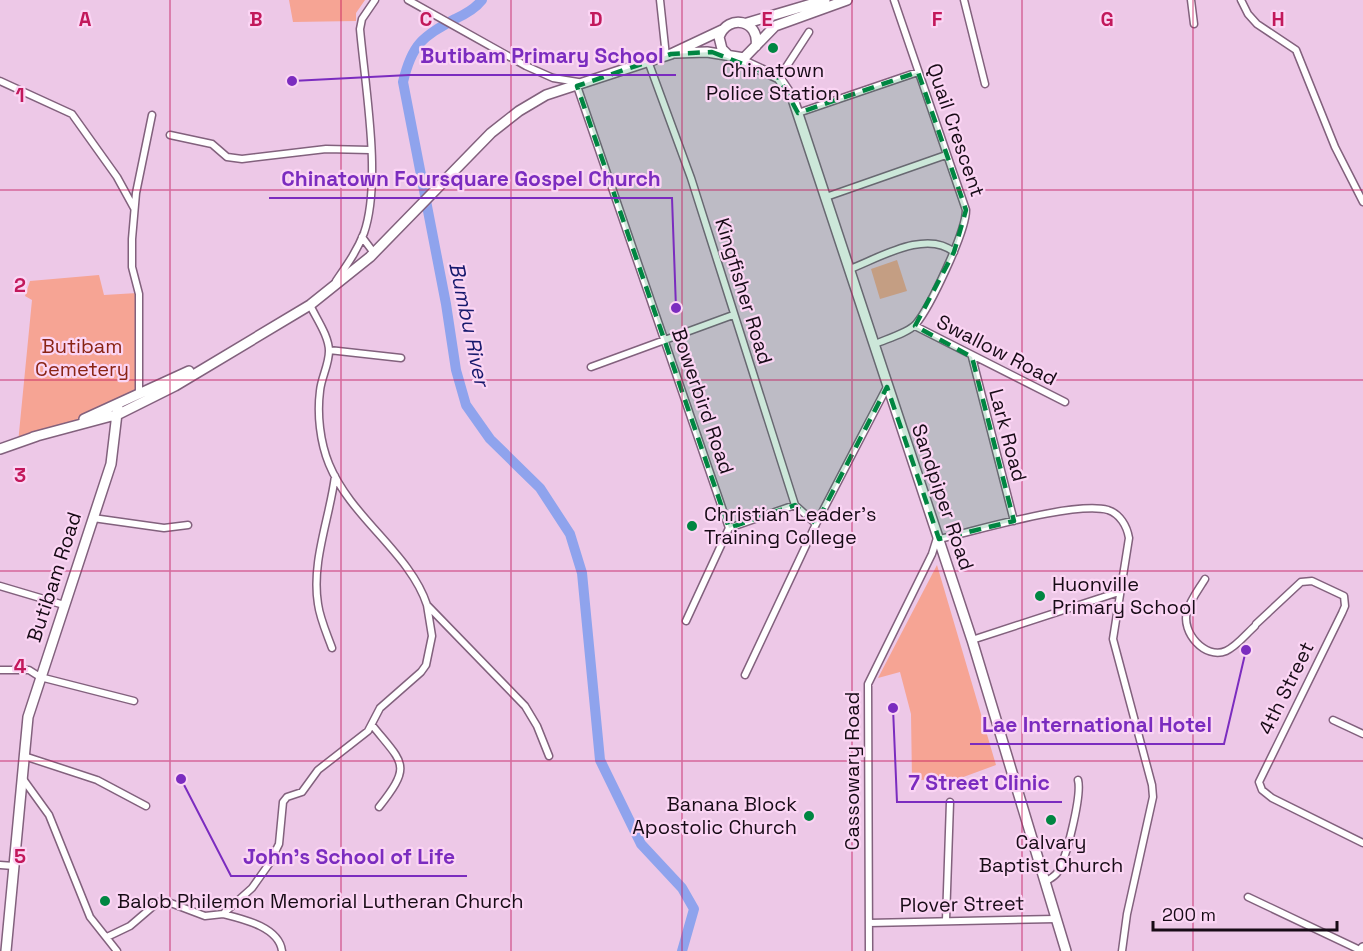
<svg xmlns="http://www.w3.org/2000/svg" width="1363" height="951" font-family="'Space Grotesk',sans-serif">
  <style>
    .green { fill: #f6a494 }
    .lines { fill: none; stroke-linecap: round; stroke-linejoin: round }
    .river { stroke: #8fa3ed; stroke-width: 10 }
    .street-casing { stroke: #82617d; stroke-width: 9 }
    .secondary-casing { stroke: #82617d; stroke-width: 12 }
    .street { stroke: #fff; stroke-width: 6 }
    .secondary { stroke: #fff; stroke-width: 9 }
    .marked { fill: #008642; fill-opacity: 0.2; stroke: #008642; stroke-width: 4.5; stroke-dasharray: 12 8; stroke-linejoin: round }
    .grid { fill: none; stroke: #c2185b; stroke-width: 1.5; stroke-opacity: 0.55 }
    .poi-dot { fill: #008642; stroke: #fbd5f4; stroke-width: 2 }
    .labels { text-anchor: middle; stroke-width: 4.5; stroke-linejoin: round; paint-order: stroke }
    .poi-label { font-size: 20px; fill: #170b16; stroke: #fbd5f4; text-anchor: start }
    .street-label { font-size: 20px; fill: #170b16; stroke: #fbd5f4 }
    .park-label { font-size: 20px; fill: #8a2414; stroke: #fbd5f4 }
    .water-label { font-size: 21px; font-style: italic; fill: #17196d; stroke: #fbd5f4 }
    .grid-label { font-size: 20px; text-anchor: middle; font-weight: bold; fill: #c2185b; stroke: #fbd5f4; stroke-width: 4.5; stroke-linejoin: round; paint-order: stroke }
    .leader { fill: none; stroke: #7b2cbf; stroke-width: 2 }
    .callout-dot { fill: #7b2cbf; stroke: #fbd5f4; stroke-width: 2 }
    .callout-label { font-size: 21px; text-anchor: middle; font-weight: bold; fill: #7b2cbf; stroke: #fbd5f4; stroke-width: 4.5; stroke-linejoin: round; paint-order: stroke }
  </style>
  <rect width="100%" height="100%" fill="#edc8e7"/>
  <path class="green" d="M289,0h76l-9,13v8l-63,1z
    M897,260l10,31 -27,8 -9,-30z
    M99,275l5,20 33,-2 2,102 -121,48 14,-143 -7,-4 5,-15z
    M937,565l59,200 -38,14 -46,1 -1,-66 -11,-42 -22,6z"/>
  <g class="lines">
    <path class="river" d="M482,0c-7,9 -16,14 -27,19 -33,18 -43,25 -52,63l43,222 10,66 10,35 24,34 50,49 30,46 12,39 18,187 41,84 41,44 12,21 -12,42"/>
    <defs>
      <path id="street" d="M408,0l118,66 27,12 25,4
        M660,0l6,56
        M964,0l21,84
        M1191,0l3,24
        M1241,0l7,14 9,10 39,26 39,97 28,55
        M648,61l43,117 104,327 21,19
        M779,78l30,-46
        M0,81l72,33 45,63 17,31
        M577,86l152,442 -43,93
        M798,113l120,-41
        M170,135l42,9 15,13 15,2 84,-10 44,1
        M826,197l120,-42
        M362,237l12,16
        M850,269c29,-11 76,-40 104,-17
        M336,281c11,-16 21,-30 28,-48 18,-52 1,-147 -4,-204l2,-10 13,-19
        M310,305c6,13 19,31 19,46 0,14 -8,27 -9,40 -3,23 0,51 9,73 22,54 81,89 98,141l98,101 12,20 12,30
        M915,326l150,76
        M875,344c11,-5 33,-11 41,-20 14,-17 50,-92 50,-114l-72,-210
        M329,350l72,8
        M972,357l42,164
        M591,367l142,-52
        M139,395v-101l-7,-27v-28l4,-46 16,-78
        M93,518l71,10 24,-3
        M729,528l66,-23
        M939,539c37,-8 135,-38 169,-29 12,4 19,16 21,28l-16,101 39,146 1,12 -26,117 -5,37
        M1205,579c-6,10 -15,21 -18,33 -6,20 18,48 39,39 11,-5 20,-17 29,-25
        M0,586l64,19
        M1256,624l45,-42 11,-1 32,15 1,10 -3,7 -83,169 3,8 10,8 91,45
        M972,640l147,-48
        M332,648c-5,-14 -12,-29 -14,-44 -7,-42 12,-87 17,-128
        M0,670h29l11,7 94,24
        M745,675l71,-151 71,-137
        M1333,720l30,14
        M372,725c31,39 41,39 7,82
        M24,756l73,24 49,26
        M23,779l26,36 41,102 27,34
        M0,865l14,1
        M1045,882c4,-3 9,-5 12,-9 9,-12 25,-78 21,-93
        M1248,897l114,54
        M223,914c20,5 56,13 59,37
        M946,920l4,-118
        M869,923l187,-4
        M107,937l23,-11 28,-24h10l37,14 18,-2 29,-26 17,-24 10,-20 4,-42 4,-5 15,-5 16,-22 50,-39 12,-23 41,-36 5,-7 6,-29 -5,-31
        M869,951l-1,-267 64,-130 5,-16"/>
      <path id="secondary" d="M747,23l78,-23
        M676,53l31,-1 37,6 31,-32 72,-26
        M729,56l-7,-7 -3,-12c9,-24 41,-17 37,9
        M738,59l41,19 14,21 179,541 94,311
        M84,419l105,-48
        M33,437l86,-23 56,-28 135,-81 60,-48 121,-124 28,-22 27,-16 125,-41 51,-24
        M0,449l37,-13
        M6,951l22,-234 83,-253 7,-59
        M1361,951l2,-3"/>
    </defs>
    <use href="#street" class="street-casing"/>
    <use href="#secondary" class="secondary-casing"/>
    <use href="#street" class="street"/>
    <use href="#secondary" class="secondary"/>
  </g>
  <path class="marked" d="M712,52l67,26 19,35 120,-41 48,138 -12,42 -39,74 57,31 42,164 -75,18 -52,-152 -71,137 -21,-19 -66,23 -152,-442 94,-32z"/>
  <path class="grid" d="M170,0v951M341,0v951M511,0v951M682,0v951M852,0v951M1022,0v951M1193,0v951M0,190h1363M0,380h1363M0,571h1363M0,761h1363"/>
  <g class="poi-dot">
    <circle cx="773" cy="48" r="6"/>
    <circle cx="692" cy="526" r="6"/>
    <circle cx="1040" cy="596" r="6"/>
    <circle cx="809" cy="816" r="6"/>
    <circle cx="1051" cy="820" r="6"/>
    <circle cx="105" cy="901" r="6"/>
  </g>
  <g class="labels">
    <g class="poi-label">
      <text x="773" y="77" text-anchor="middle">Chinatown<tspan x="773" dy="23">Police Station</tspan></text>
      <text x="704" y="521">Christian Leader's<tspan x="704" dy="23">Training College</tspan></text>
      <text x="1052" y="591">Huonville<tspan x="1052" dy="23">Primary School</tspan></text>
      <text x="797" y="811" text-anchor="end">Banana Block<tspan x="797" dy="23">Apostolic Church</tspan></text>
      <text x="1051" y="849" text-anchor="middle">Calvary<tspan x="1051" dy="23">Baptist Church</tspan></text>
      <text x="117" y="908">Balob Philemon Memorial Lutheran Church</text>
    </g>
    <g class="street-label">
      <text transform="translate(956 130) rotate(71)" y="7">Quail Crescent</text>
      <text transform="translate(744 291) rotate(73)" y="7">Kingfisher Road</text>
      <text transform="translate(997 350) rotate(27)" y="7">Swallow Road</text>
      <text transform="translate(703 401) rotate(71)" y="7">Bowerbird Road</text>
      <text transform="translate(1008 435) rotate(75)" y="7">Lark Road</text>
      <text transform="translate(943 497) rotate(71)" y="7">Sandpiper Road</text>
      <text transform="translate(54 577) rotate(-72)" y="7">Butibam Road</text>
      <text transform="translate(1286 688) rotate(-64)" y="7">4th Street</text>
      <text transform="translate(852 771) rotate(-90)" y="7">Cassowary Road</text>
      <text transform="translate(962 904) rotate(-1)" y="7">Plover Street</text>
    </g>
    <g class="park-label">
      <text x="82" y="353">Butibam<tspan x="82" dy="23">Cemetery</tspan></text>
    </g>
    <g class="water-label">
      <text transform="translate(469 324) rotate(78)" y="7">Bumbu River</text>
    </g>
  </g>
  <g class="grid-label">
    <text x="85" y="26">A</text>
    <text x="256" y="26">B</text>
    <text x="426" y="26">C</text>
    <text x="596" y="26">D</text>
    <text x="767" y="26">E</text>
    <text x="937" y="26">F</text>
    <text x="1107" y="26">G</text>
    <text x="1278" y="26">H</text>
    <text x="20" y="102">1</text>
    <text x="20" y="292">2</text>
    <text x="20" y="482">3</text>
    <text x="20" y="673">4</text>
    <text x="20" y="863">5</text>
  </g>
  <path class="leader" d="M292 81L409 75H676M676 308L672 198H269M1246 650L1224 744H970M893 708L897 802H1062M181 779L231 876H467"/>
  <g class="callout-dot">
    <circle cx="292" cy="81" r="6"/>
    <circle cx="676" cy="308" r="6"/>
    <circle cx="1246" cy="650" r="6"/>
    <circle cx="893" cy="708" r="6"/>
    <circle cx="181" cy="779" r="6"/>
  </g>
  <g class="callout-label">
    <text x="542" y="63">Butibam Primary School</text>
    <text x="471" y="186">Chinatown Foursquare Gospel Church</text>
    <text x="1097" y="732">Lae International Hotel</text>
    <text x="979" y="790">7 Street Clinic</text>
    <text x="349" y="864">John's School of Life</text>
  </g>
  <path d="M1153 921v9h184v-9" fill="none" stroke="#170b16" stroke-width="3"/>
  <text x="1162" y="921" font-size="18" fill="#170b16" stroke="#fbd5f4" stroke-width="4.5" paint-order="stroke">200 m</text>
</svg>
